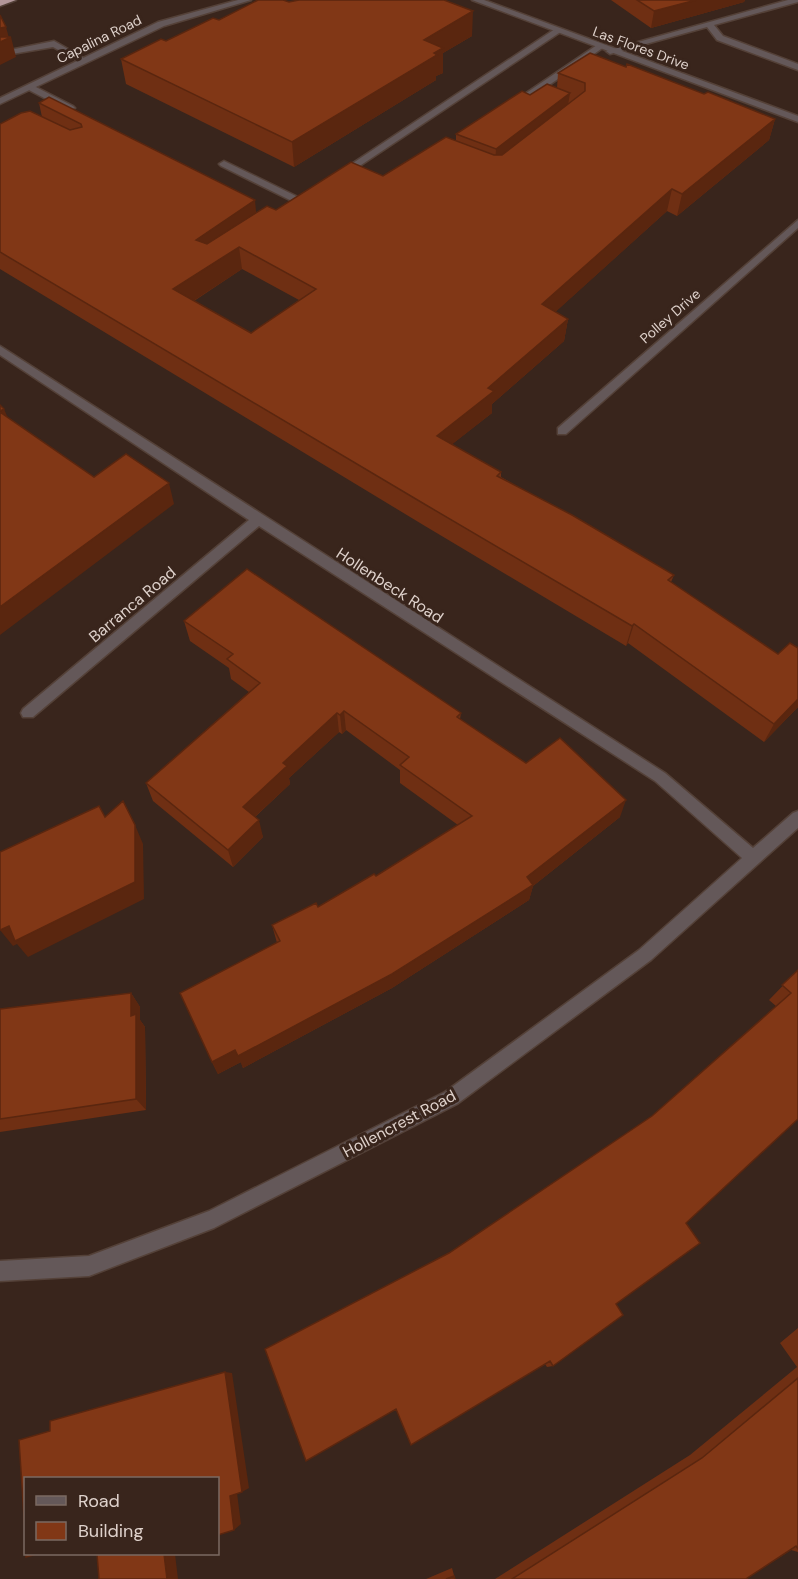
<svg xmlns="http://www.w3.org/2000/svg" width="798" height="1579" font-family="'DM Sans',sans-serif">
  <style>
    .lines { fill: none; stroke-linecap: round; stroke-linejoin: round }
    .service-casing { stroke: #544138; stroke-width: 3 }
    .minor-casing { stroke: #544138; stroke-width: 3 }
    .tertiary-casing { stroke: #544138; stroke-width: 3 }
    .motorway-casing { stroke: #544138; stroke-width: 3 }
    .service { fill: #645859; fill-rule: evenodd }
    .minor { fill: #645859; fill-rule: evenodd }
    .tertiary { fill: #645859; fill-rule: evenodd }
    .motorway { fill: #b29699; fill-rule: evenodd }
    .wall { fill: #6f2f13; fill-rule: evenodd }
    .shaded-wall { fill: #5a260f }
    .building { fill: #813716; stroke: #5a260f; stroke-width: 1.5; fill-rule: evenodd }
    .labels { text-anchor: middle; stroke-width: 6; stroke-linejoin: round; paint-order: stroke }
    .far-street-label { font-size: 14px; fill: #dfd2cc; stroke: #39251c }
    .street-label { font-size: 16px; fill: #dfd2cc; stroke: #39251c }
  </style>
  <rect width="100%" height="100%" fill="#39251c"/>
  <g class="lines">
    <defs>
      <path id="service" d="M788,0h10v2l-84,23 9,11 75,28v6l-81,-30 -10,-13 -97,27 -4,-3z
        M555,29l7,2 -219,146 -8,-2z
        M54,41l35,20 -7,2 -29,-16 -53,9v-4z
        M597,45l7,2 -88,61h-6v-4z
        M30,84l43,22 2,2 -8,2 -40,-21 -1,-2z
        M224,161l78,38 2,2 -8,2 -75,-37 -2,-2z"/>
      <path id="minor" d="M798,220v8l-232,206h-8v-6z
        M0,346l665,427 88,75 40,-35 5,-2v17l-147,132 -194,144 -243,124 -125,48 -89,5v-20l89,-5 120,-45 236,-119 194,-142 103,-92 -87,-77 -396,-255 -226,191h-10l-2,-4 2,-4 226,-189 -249,-165z"/>
      <path id="tertiary" d="M238,0h13l-87,26 -164,78v-6l158,-76z
        M472,0h12l314,116v6z"/>
      <path id="motorway" d="M0,0h16l-16,6z"/>
    </defs>
    <use href="#service" class="service-casing"/>
    <use href="#minor" class="minor-casing"/>
    <use href="#tertiary" class="tertiary-casing"/>
    <use href="#motorway" class="motorway-casing"/>
    <use href="#service" class="service"/>
    <use href="#minor" class="minor"/>
    <use href="#tertiary" class="tertiary"/>
    <use href="#motorway" class="motorway"/>
  </g>
  <path class="wall" d="M611,0h134l-1,2 -93,26z
    M289,2l183,34 -29,17v20l-7,3v4l-142,87 -168,-83 -5,-25 98,-39z
    M626,67l149,52 -6,21 -92,76 -10,-5 -112,101 13,7 -4,22 -72,63v9l-40,31 49,28v5l173,98 -3,7 107,72 20,-6v59l-34,35 -136,-99 -2,3 -201,-120 -425,-257v-145l42,-7 -3,-14 217,110 20,-3 107,-34 73,-35v-7l74,-39 27,-7 1,-15zM242,269l57,31 -48,33 -57,-32z
    M184,621l277,92 -1,6 66,44 94,54 -87,69 -4,14 -137,88 -149,80 -2,-6 -23,12 -6,-12 65,-119 -5,-18 46,-18 58,-31 82,-51 -58,-42v-13l-54,-40 -4,4 -3,-2 -50,46 1,6 -35,33 8,20 -30,30 -80,-66 -7,-18 103,-91 -18,-13 -2,-11 -39,-27z
    M798,970v149l-112,104 -70,81 -63,62 -6,1 -2,-3 -149,45 53,-156 203,-137 124,-110 -7,-6z
    M131,993l9,14v13l5,7 1,83 -146,22v-123z
    M798,1328v224l-7,-2 -45,29h-251l195,-124 107,-88 -17,-24z
    M452,1568l3,11h-29z"/>
  <path class="shaded-wall" d="M696,0h49l-1,2 -93,26 3,-17z
    M473,11l-1,25 -29,17v20l-7,3v4l-142,87 -2,-25 132,-102z
    M6,27l3,11 2,-1 5,20 -16,8v-37z
    M570,93l-3,18 -72,55 1,-17z
    M775,119l-6,21 -92,76 5,-22z
    M672,189l-5,22 -127,115 2,-22z
    M255,200l2,22 -57,40 -4,-22z
    M239,247l3,22 -64,42 -5,-22z
    M568,319l-4,22 -72,63v9l-56,44 1,-21 51,-48z
    M4,409l9,21 -13,-18z
    M169,483l5,21 -174,131v-28z
    M634,624l-6,19 -2,3 6,-20z
    M798,699v8l-34,35 10,-18z
    M344,711l2,19 -4,4 -2,-19z
    M337,713l2,19 -50,46 1,6 -43,40 -4,-17 40,-44z
    M626,800l-6,17 -87,69 -4,14 -137,88 -149,80 -5,-12 289,-179z
    M259,820l4,17 -30,30 -5,-17z
    M135,825l8,19 1,55 -116,58 -11,-13 -4,2 -13,-16 9,-4z
    M131,993l9,14v13l5,7 1,83 -10,-11 -5,-83z
    M235,1050l6,12 -23,12 -6,-12z
    M225,1372l7,1 17,115 -7,4z
    M237,1493l4,31 -7,6 -4,-34z
    M164,1554h11l3,25h-11z"/>
  <path class="building" d="M258,0h25l6,2 10,-2h145l29,11 -49,29 19,8 -9,5 3,2 -145,87 -171,-83 40,-20 5,2 47,-23 6,2z
    M637,0h59l-42,11z
    M0,15l6,12 -6,1z
    M0,37h11l-11,5z
    M590,53l36,14 1,-3 77,30 4,-2 67,27 -93,75 -10,-5 -130,115 26,15 -80,69 6,3 -57,45 64,36 -4,4 75,39 102,60 -6,5 110,74 12,-11 8,5v51l-24,25 -140,-100 -2,2 -206,-121 -426,-253v-128l21,-11 9,-2 40,19 12,-3 -1,-3 -42,-21 10,-6 206,103 -59,40 11,4 60,-38 9,4 75,-48 32,14 63,-39 48,18h8l83,-64v-8l-27,-10zM239,247l77,42 -65,44 -78,-44z
    M547,84l23,9 -74,56 -40,-15 66,-43 8,4z
    M0,405l4,4 -4,2z
    M0,412l94,65 32,-23 43,29 -169,124z
    M247,569l214,144 -4,4 69,46 34,-25 66,62 -99,77 6,8 -141,89 -154,82 -3,-6 -23,12 -32,-69 100,-52 -8,-16 44,-22 2,4 56,-33 2,2 96,-60 -72,-51 9,-8 -65,-46 -4,4 -3,-2 -54,50 4,3 -44,41 16,13 -31,30 -82,-67 114,-100 -33,-24 6,-5 -49,-33z
    M123,801l12,24v57l-120,59 -6,-15 -9,4v-78l99,-46 6,11z
    M798,970v149l-112,104 14,20 -84,61 7,11 -70,51 -3,-5 -139,84 -15,-36 -90,52 -41,-112 184,-96 203,-137 139,-123 -9,-8z
    M131,993v23l5,-2v85l-136,20v-110z
    M225,1372l17,120 -12,4 4,34 -16,5v-56h-192v69l-7,-108 31,-9v-10z
    M798,1378v171l-2,-3 -50,33h-234l190,-121z
    M26,1554h11l-11,3z
    M97,1554h67l3,25h-68z
    M454,1576l1,3h-9z"/>
  <g class="labels">
    <g class="far-street-label">
      <text transform="translate(99 39) rotate(-26)" y="5">Capalina Road</text>
      <text transform="translate(641 48) rotate(20)" y="5">Las Flores Drive</text>
      <text transform="translate(670 316) rotate(-41)" y="5">Polley Drive</text>
    </g>
    <g class="street-label">
      <text transform="translate(390 585) rotate(33)" y="6">Hollenbeck Road</text>
      <text transform="translate(132 604) rotate(-40)" y="6">Barranca Road</text>
      <text transform="translate(399 1123) rotate(-28)" y="6">Hollencrest Road</text>
    </g>
  </g>
  <rect x="24" y="1477" width="195" height="78" fill="#39251c" stroke="#7b6a62" stroke-width="1.5"/>
  <rect x="36" y="1496" width="30" height="9" fill="#645859" stroke="#7b6a62" stroke-width="1.5"/>
  <text x="78" y="1507" font-size="18" fill="#dfd2cc">Road</text>
  <rect x="36" y="1522" width="30" height="18" fill="#813716" stroke="#7b6a62" stroke-width="1.5"/>
  <text x="78" y="1537" font-size="18" fill="#dfd2cc">Building</text>
</svg>
